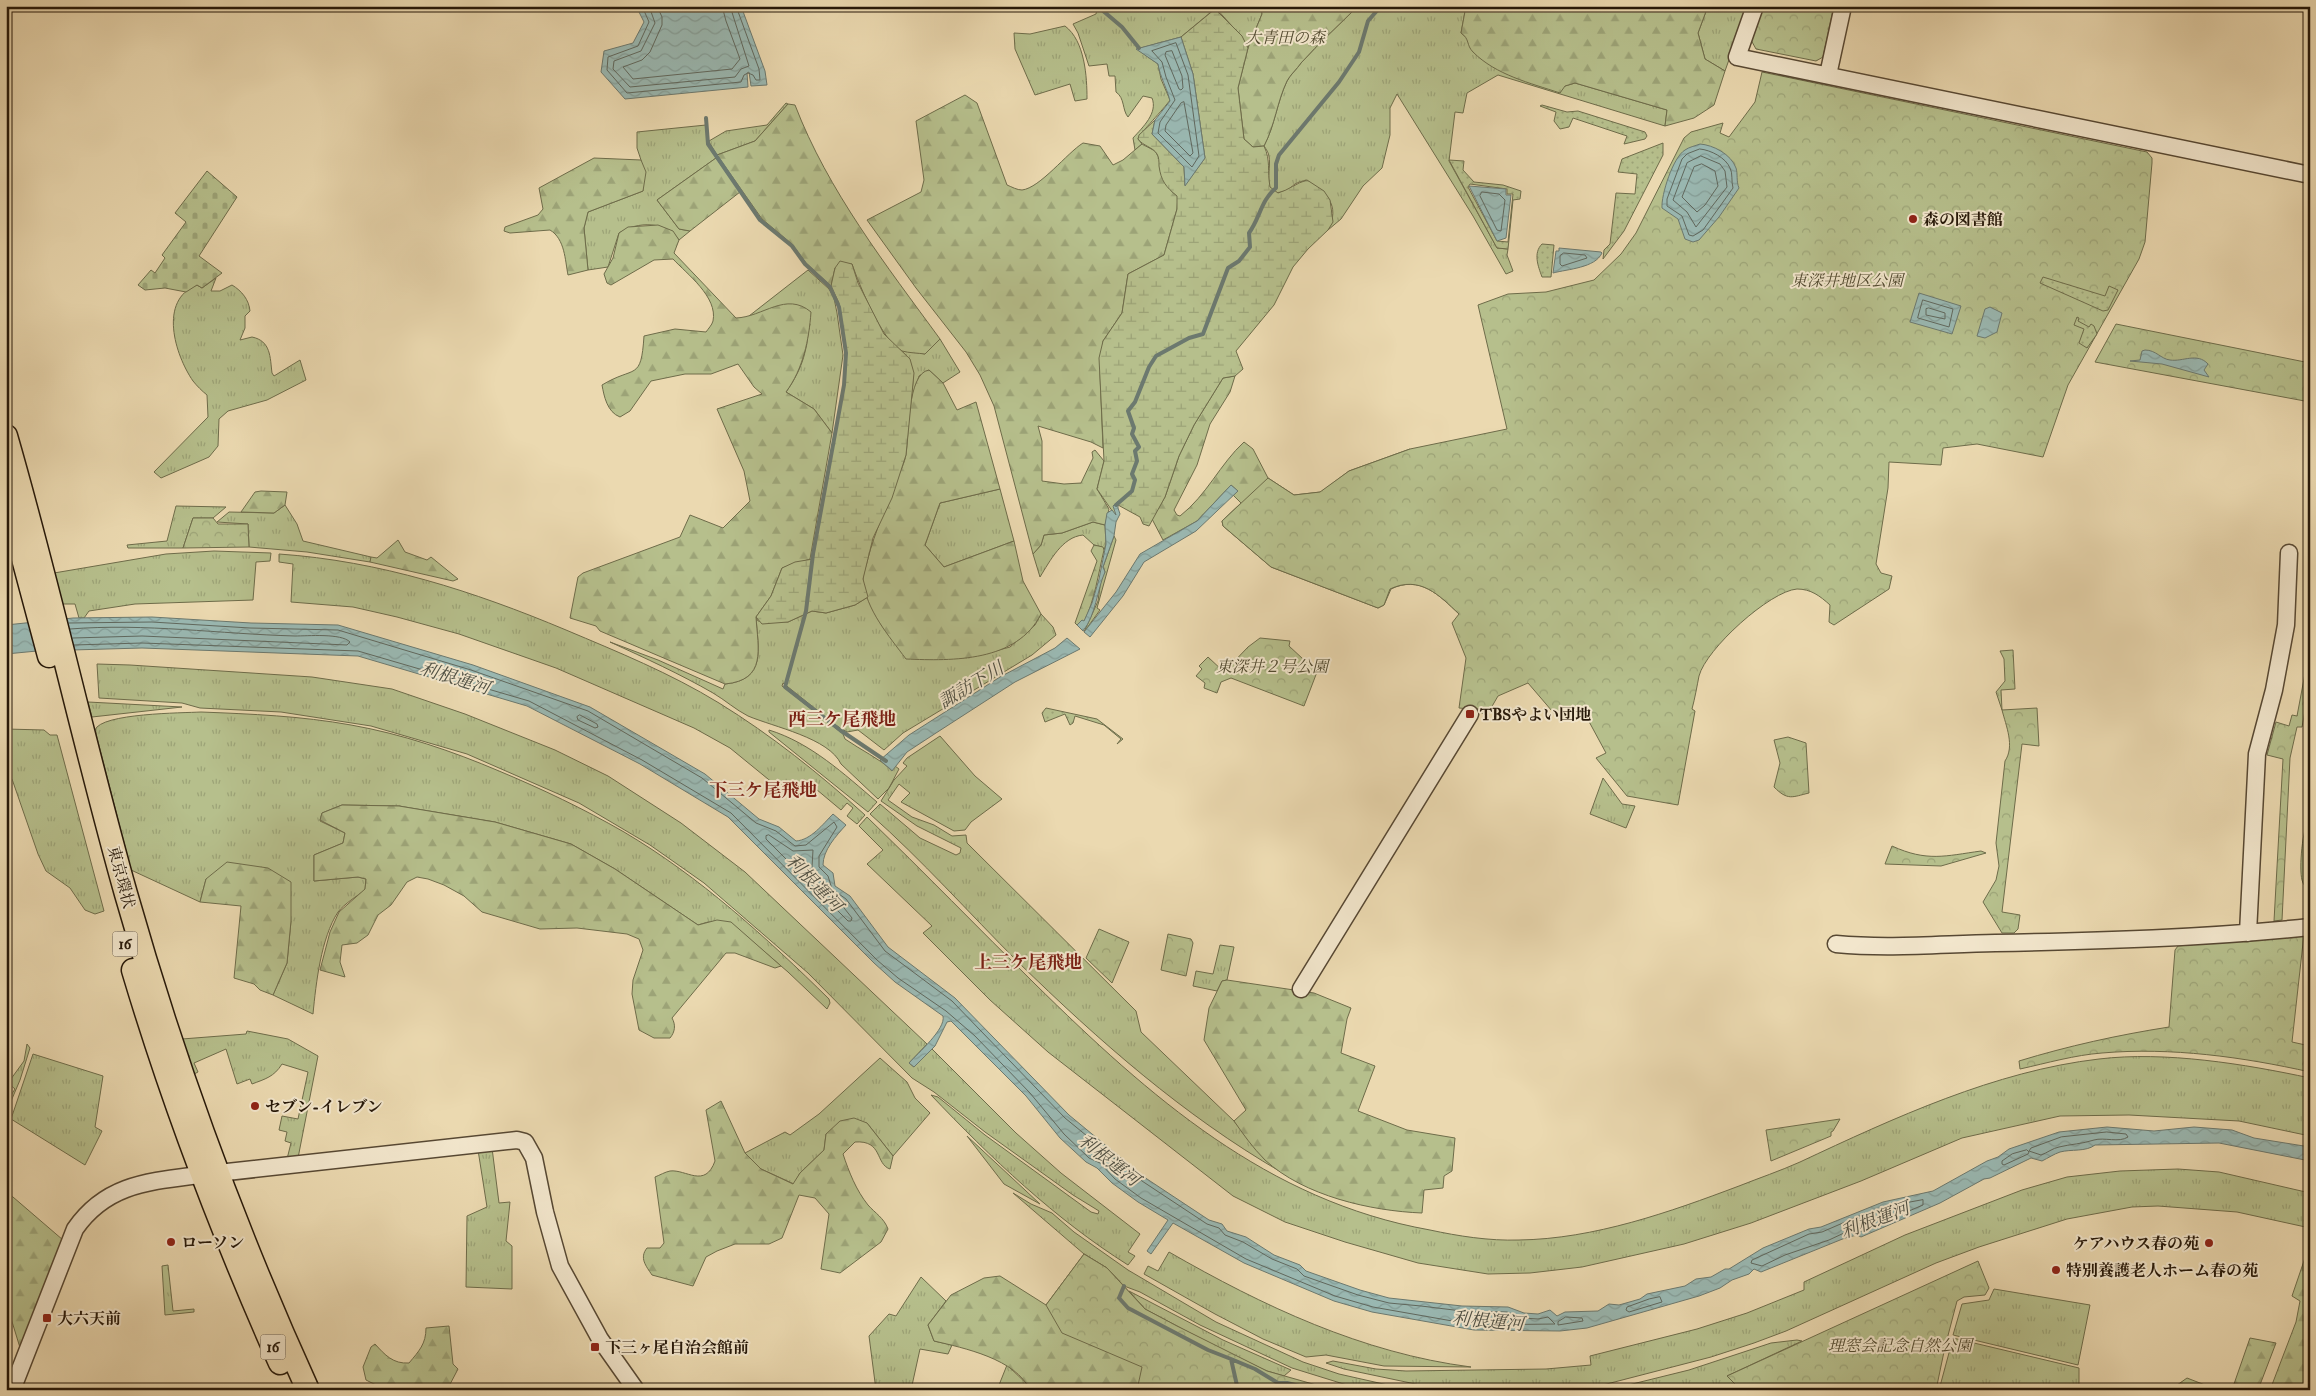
<svg xmlns="http://www.w3.org/2000/svg" width="2316" height="1396" font-family="'IM FELL Double Pica','Noto Serif JP',serif">
  <style>
    .grass { fill: url(#grass-tufts); stroke: #6e6c4a }
    .forest { fill: url(#forest-firs); stroke: #6e6c4a }
    .wetland { fill: url(#wetland-marsh); stroke: #6e6c4a }
    .cemetery { fill: url(#cemetery-stones); stroke: #6e6c4a }
    .park { fill: url(#park-crowns); stroke: #6e6c4a }
    .garden { fill: url(#garden-dots); stroke: #6e6c4a; fill-rule: evenodd }
    .pitch { fill: #b6bf8c; stroke: #6e6c4a }
    .water { fill: url(#water-waves); stroke: #6c796f }
    .lines { fill: none; stroke-linecap: round; stroke-linejoin: round }
    .shore { stroke: #60685e; stroke-width: 1 }
    .stream { stroke: #6c796f; stroke-width: 4 }
    .minor-casing { stroke: #574833; stroke-width: 19 }
    .highway-casing { stroke: #261809; stroke-width: 25 }
    .minor { stroke: #f2e6cc; stroke-width: 16 }
    .highway { stroke: #ebd9b0; stroke-width: 22 }
    .poi-dot { fill: #8f2418; stroke: #f2e6cc; stroke-width: 2 }
    .labels { text-anchor: middle; stroke-width: 4; stroke-linejoin: round; paint-order: stroke }
    .shield { fill: #f2e6cc; stroke: #635644; stroke-width: 1 }
    .shield-label { font-size: 15px; font-weight: bold; fill: #261809 }
    .park-label { font-size: 16px; font-style: italic; fill: #514a30; stroke: #f2e6cc }
    .poi-label { font-size: 16px; font-weight: bold; fill: #261809; stroke: #f2e6cc; text-anchor: start }
    .street-label { font-size: 16px; fill: #261809; stroke: #f2e6cc }
    .water-label { font-size: 18px; font-style: italic; fill: #4f5044; stroke: #f2e6cc }
    .neighbourhood-label { font-size: 18px; font-weight: bold; fill: #7a1f14; stroke: #f2e6cc }
  </style>
  <defs>
    <pattern id="grass-tufts" width="24" height="20" patternUnits="userSpaceOnUse" patternTransform="scale(1.25)"><rect width="24" height="20" fill="#b6bf8c"/><path d="M3 7l-1-3M5 7V3M7 7l1-3M15 17l-1-3M17 17v-4M19 17l1-3" fill="none" stroke="#9ca377"/></pattern>
    <pattern id="forest-firs" width="22" height="20" patternUnits="userSpaceOnUse" patternTransform="scale(1.25)"><rect width="22" height="20" fill="#b6bf8c"/><path d="M5 1l3.5 6h-7zM16 11l3.5 6h-7z" fill="#9ca377"/></pattern>
    <pattern id="wetland-marsh" width="20" height="14" patternUnits="userSpaceOnUse" patternTransform="scale(1.25)"><rect width="20" height="14" fill="#b6bf8c"/><path d="M1 5h8M5 5V1M11 12h8M15 12V8" fill="none" stroke="#9ca377"/></pattern>
    <pattern id="cemetery-stones" width="16" height="16" patternUnits="userSpaceOnUse" patternTransform="scale(1.25)"><rect width="16" height="16" fill="#b6bf8c"/><path d="M2 7V4a2 2 0 0 1 4 0v3zM10 15v-3a2 2 0 0 1 4 0v3z" fill="#9ca377"/></pattern>
    <pattern id="park-crowns" width="20" height="18" patternUnits="userSpaceOnUse" patternTransform="scale(1.25)"><rect width="20" height="18" fill="#b6bf8c"/><path d="M2 6a3 3 0 1 1 6 0M12 15a3 3 0 1 1 6 0" fill="none" stroke="#9ca377"/></pattern>
    <pattern id="garden-dots" width="8" height="8" patternUnits="userSpaceOnUse" patternTransform="scale(1.25)"><rect width="8" height="8" fill="#b6bf8c"/><path d="M2 2h.1M6 6h.1" fill="none" stroke="#9ca377" stroke-width="1.8" stroke-linecap="round"/></pattern>
    <pattern id="water-waves" width="16" height="10" patternUnits="userSpaceOnUse" patternTransform="scale(1.25)"><rect width="16" height="10" fill="#9ab9b3"/><path d="M0 5q4-4 8 0t8 0" fill="none" stroke="#859e99"/></pattern>
  </defs>
  <rect width="100%" height="100%" fill="#ebd9b0"/>
  <filter id="stains"><feTurbulence type="fractalNoise" baseFrequency=".004" numOctaves="4"/><feColorMatrix values="0 0 0 0 .2 0 0 0 0 .09 0 0 0 0 .02 0 0 0 .5 -.17"/></filter>
  <radialGradient id="worn" r=".72"><stop offset=".6" stop-color="#630" stop-opacity="0"/><stop offset="1" stop-color="#630" stop-opacity=".3"/></radialGradient>
  <path class="grass" d="M1098,6h94l4,4 15,2 -30,25 -44,12 21,15 3,15 9,21c-6,9 -30,33 -32,39l4,5 -7,6 -2,-12c10,-11 25,-25 19,-40l-9,-2 -15,21c-6,-7 -3,-19 -12,-25l-1,-16h-6l-2,-12 -18,2 -11,-33 -5,-9 23,-10z
    M1214,6h47l1,8 -14,34 -7,-12z
    M1358,6h108l-5,27 6,5 2,7 96,41 10,-3 92,27 -2,16 -167,-51 -31,18 -4,20 -8,-1 -6,49 48,87 11,1 -1,6 6,16 -7,3 -33,-58 -76,-122 -7,14v27l-8,33 -19,18 -22,33 -13,11c13,-25 -2,-38 -22,-50 -3,1 -8,2 -11,4 -4,2 -5,6 -10,7 -25,9 -13,-23 -16,-34 0,-4 -3,-8 -5,-11 11,-21 13,-44 23,-65 3,-6 10,-12 14,-18 18,-20 38,-38 57,-57z
    M1708,6h40l-23,65 -20,-12 -7,-26z
    M1065,26c20,15 22,51 22,73l-12,2 -5,-17 -35,11 -20,-46 -1,-16 16,1z
    M786,103l2,1 -33,37 -38,14 -8,-13v-1l17,-10 41,-6z
    M706,125l1,18 9,15 -59,42 22,29 11,2 -11,9c-13,-19 -41,-19 -60,-7l-11,34 -20,3 -4,-42 4,-16 55,-21 -2,-31 -4,-12v-16z
    M808,270l21,19 5,9 3,15 6,42 -11,78 -18,-24 -28,-17c8,-11 16,-26 19,-40 3,-9 2,-19 5,-28l-61,-8z
    M216,278l-5,13h9l12,-6c10,6 17,15 18,26l-5,5v12l-5,12 12,-3c19,4 18,20 20,36l2,3 26,-16 6,20 -39,20 -39,11 -9,8 -1,27 -9,11 -48,21 -7,-6 54,-55 -1,-22c-5,-4 -10,-9 -14,-14 -18,-26 -35,-81 4,-96l5,3z
    M940,339l20,33 -17,11 -14,-13 -10,6 -9,28c3,-22 8,-36 -9,-54l24,4z
    M1000,489l14,52 -70,26 -19,-22 15,-42z
    M285,505l12,19 6,17 68,16 -1,5 -63,-10 -58,-5 -1,-23 -31,-2 12,-10 45,1z
    M176,506l50,1 -13,11h-20l-10,30h-55l-1,-3 40,-4z
    M1093,522l12,3 1,19 -2,6 -2,-3 -8,-2 -11,-10c-21,2 -33,26 -43,42l-7,-23 8,-9 3,-10 18,-2z
    M1114,536l2,4 -19,68 3,2 -16,22 14,-31 3,-22 4,-7 -2,-5z
    M214,551l57,2 -1,8 -14,1 -3,38 -118,4 -46,7 -5,7h-5l-4,-14h-13l-8,-31 112,-19z
    M279,554c101,7 194,37 287,76 52,22 104,43 153,73 52,32 101,71 146,112l-8,9 -10,-8 6,-8 -6,-5 -6,7 -37,-31 -14,18 -60,-49 -36,-20 -138,-60 -97,-34 -62,-17 -44,-10 -62,-5 2,-38 -14,-2z
    M868,597l14,29 102,28 26,-7 25,-22 6,-11 12,13 3,8 -24,20 -129,78 -19,17 -26,-20 -11,2 -10,-6 -54,-43 -1,3 61,48 2,5c16,11 33,19 47,31l3,-4 4,3 -10,19 -11,11 -37,-35c-12,-26 -67,-37 -93,-48 -12,-6 -23,-16 -35,-23 -33,-19 -68,-35 -103,-51l48,18 65,29 2,-5c42,-4 33,-35 31,-67l2,4 30,1 24,-11 14,2 29,-8z
    M2013,650l2,39 -14,1 1,20 -6,-18 9,-11 -1,-22 -4,-8z
    M97,664l33,1 182,12 80,12 73,25 90,36 53,26 73,47 64,49 182,172 -18,19 5,4 18,-18 84,84 45,40 79,61 -12,18 7,4 -7,9c-73,-46 -137,-107 -197,-170l7,2 47,38 106,77 7,2 1,-3 -26,-16 -88,-63 -51,-40 -22,-14 -104,-105 -104,-90 -54,-38 -71,-42 -112,-49 -96,-28 -90,-14 -81,-4 -18,-5 -83,-5z
    M88,702l94,5 -90,10z
    M201,712c51,2 100,4 150,13 51,9 101,26 148,46 43,18 85,38 125,61 76,45 142,105 205,167l1,4 -3,6 -39,-37 -57,-49 -23,-1 -10,3 -83,-56 -44,-25 -76,-22 -96,-16 -57,-1 -20,8 -2,8 25,12 -2,10 -29,12v26l44,-4 8,2 -1,11c-8,6 -21,14 -27,22 -17,26 -22,71 -25,102l-40,-19 14,-32 4,-42 -85,-42 -6,23 -69,-32 -36,-140c6,-17 88,-17 106,-18z
    M6,729l38,1 6,5h7l47,176 -9,3 -10,-4 -15,-22 -24,-17 -8,-17 -26,-75 -6,1z
    M769,730c42,13 75,44 108,72l-9,10 -99,-80z
    M940,736l35,40 27,23 -31,23 -6,8 -11,1 -53,-29 9,-9 -11,-9 -11,16 24,17 22,8 18,11 14,-1 1,8 169,168 5,21 93,89 31,38 16,13c-98,-57 -182,-131 -263,-210 -49,-49 -96,-102 -148,-148l10,-10 40,34 36,17 4,-2 1,-5 -44,-22 -36,-25 13,-21 13,-14 -4,-3 4,-5z
    M1603,778l19,26 13,2 -9,22 -36,-14z
    M867,817c57,55 112,112 168,167 114,112 232,217 395,246 28,6 59,11 89,10 75,-1 151,-28 220,-54 20,-8 41,-15 61,-24 94,-44 195,-91 299,-103 66,-8 146,5 211,19v58l-71,-15 -110,-6 -69,1 -98,22 -101,43 -110,42 -67,21 -102,23 -52,6 -42,1 -70,-11 -73,-21 -60,-20 -52,-26 -185,-144 -58,-52 -67,-67 9,-7 -65,-62 16,-14 -24,-24z
    M1220,945l14,2 -7,33 -5,1 -5,10 -24,-5 3,-15 17,3z
    M247,1031l41,8 30,17 -20,102 -11,1 4,-16 -6,-2 2,-9 -8,-2 3,-14 16,3 10,-47 -26,-8c-8,13 -17,15 -30,20l-2,-5 -13,5 -11,-35 -32,14 4,9 -4,2 -12,-35 64,-5z
    M27,1044l3,4 -10,32 -14,33v-10l9,-14 -7,-6 16,-22z
    M33,1054l70,22 -8,51 7,4 -17,34 -74,-46z
    M880,1058l27,24 8,16 15,15 -37,43 -26,-33 -41,11 -2,16 -24,23 -6,11 -33,-15 -16,-16 40,-21 5,3 29,-21z
    M967,1136l73,68 -36,-20z
    M492,1148l7,55 11,-1 -4,39 6,5v43l-46,-2 1,-71 20,-9 -9,-57z
    M2178,1169l41,3 91,21v35l-73,-16 -79,-6 -26,1 -65,12 -88,28 -43,16 -150,68 -32,12 -43,14 -112,29 -40,4h-93l-41,-4 -81,-17 -18,-6 7,-2 43,8 30,2 140,-2 45,-4 -1,-9 107,-27 50,-16 57,-23v-8l101,-47 117,-45 45,-13 53,-6z
    M1013,1193l18,11 21,9 22,19 54,38 88,52 87,40 36,12 71,16h-47l-71,-22 -92,-43 -60,-33 -16,-6 -17,-18 -23,-14z
    M1169,1252c94,54 193,101 302,115l-87,-1 -58,-11 -20,2 -43,-18 -48,-25 -71,-40 4,-8 10,5z
    M168,1265l5,46 21,-2v3l-29,3 -3,-49z
    M921,1277l25,24 -18,24 6,16 18,4 -4,9 -28,-5 -9,41h-35l-7,-54 20,-22 7,2z
    M1994,1289l96,16 -12,60 -125,-30 9,-31 27,-4z
    M1129,1291l94,49 68,30 -7,6 -17,-5 -43,-20 -79,-42z
    M1953,1338l126,30v22h-140z
    M1797,1340l5,1 -75,35 14,14h-133l81,-20 82,-27z
    M1007,1365l21,20 2,5h-33z"/>
  <path class="forest" d="M1261,6h97c-19,19 -39,37 -57,57 -4,6 -11,12 -14,18 -10,21 -12,44 -23,65l-11,1 -9,-8 -6,-51 10,-40 14,-34z
    M1466,6h242l-10,27 7,26 20,12 -11,34 -20,13 -29,8 2,-16 -92,-27 -10,3 -5,7c-30,-10 -64,-18 -87,-41 -7,-7 -3,-13 -12,-19z
    M965,95l12,8 30,82c5,2 10,5 15,5 18,-2 45,-37 61,-47l17,3 13,19 10,-5 19,-16 13,7 3,5 14,36 6,4 -1,13 -13,46 -36,19 -6,39 -19,28 -3,33 3,74 -12,-6 -53,-16 4,15v40l22,3 17,-1 12,-25 -1,-6 3,-2 9,11 -7,28 12,20 -4,16 -12,-3 -31,11 -18,2 -3,10 -8,9 -39,-148 -14,-31 -14,-23 -50,-64 -49,-68 54,-28 3,-12 -8,-59z
    M788,104l7,1c33,86 91,160 145,234l-15,15c-7,-1 -16,-1 -23,-3 -20,-9 -43,-67 -50,-87l-17,4 -4,18 -25,-23 -14,-19 -30,-25 -45,-64 38,-14z
    M594,158l47,2 5,12 -3,19 -55,21 -4,16 4,42 -20,5c-3,-15 -3,-36 -18,-45l-40,3 -6,-2 1,-4 33,-12 5,-6 -4,-21z
    M716,158l24,34 -50,39 -11,-2 -22,-29z
    M658,225l15,6 6,9 -5,13 62,65c27,-1 50,-27 75,-6 -2,28 -8,57 -25,80l28,17 18,24 -22,126 -28,9 -11,28 -15,21c2,32 11,63 -31,67l-125,-53 -4,-5 -26,-8 8,-41 5,-4 97,-36 10,-22 33,13 27,-27 -6,-30 -27,-62 45,-15 -8,-7 -16,-23 -27,10h-26l-34,7 -21,30 -10,6c-13,-5 -16,-21 -18,-32 33,-20 39,-3 42,-49l31,-7 31,3c2,-3 6,-7 7,-11 5,-24 -26,-47 -40,-62l-19,1 -43,25 -4,-2 -3,-9 9,-16 6,-25 9,-6z
    M929,370l14,13 14,27 19,-8 24,87 -60,14 -15,42 19,22 70,-26 9,40 18,33c-24,48 -88,47 -135,45 -17,-23 -40,-49 -43,-79 0,-7 4,-16 5,-22 7,-26 18,-51 28,-76 3,-9 9,-19 10,-28 3,-18 1,-81 23,-84z
    M1235,376l-5,16 -20,32 -13,41 -23,45 3,5 3,1c27,-21 40,-52 64,-74l9,7 15,29 26,17 27,-3 28,-21 61,-22 49,165c-20,-19 -39,-39 -68,-25l-7,16 -6,3 -107,-41 -48,-41 -1,-5 19,-18 -8,-8 5,-4 -7,-6 -34,36 -34,19 -11,-21 13,-22 14,-41 15,-31 29,-47z
    M261,491l26,1 -2,13 -11,8 -33,-1 14,-20z
    M398,540l7,12 22,8 4,-3 27,22 -5,2 -83,-19 1,-5 6,1z
    M1094,545l9,2 1,3c-6,25 -9,49 -20,72l-2,-2 -5,5 -2,-2 22,-62 -6,-10z
    M342,805l57,1 96,16 76,22 44,25 83,56 19,-5 14,2 50,44 -6,2 -40,-15h-9l-54,65c4,7 3,14 -2,20h-16l-15,-8 -7,-36 1,-14 10,-30 -4,-11 -12,-5 -50,-6 -37,1 -58,-17 -18,-16 -20,-11 -16,-6 -11,-2 -10,5 -16,23 -13,10 -10,20 -11,8 -15,2 -2,17 5,15 -25,-7 10,-38 9,-20 26,-23 1,-10 -8,-2 -44,4v-26l29,-12 2,-10 -25,-13 2,-7z
    M227,862l41,6 23,14v39l-4,42 -14,32 -13,-5 -6,-6 -20,-6 7,-72 -41,-4 6,-23z
    M1227,980l87,13 37,15 -4,11 -6,34 34,13 -17,45 49,19 48,8 -3,33 -8,5 -1,12 -19,2 -2,23c-51,-2 -118,-17 -157,-53 -12,-12 -22,-26 -31,-39l12,-11 -42,-70 5,-32 13,-27z
    M721,1101l24,52 16,16 32,15 7,-11 24,-23 2,-16 14,-13 14,-3 13,5 26,33 -3,13c-15,-5 -7,-29 -35,-27l-12,12c6,18 13,36 25,51 7,8 16,13 20,24l-7,13 -41,31 -19,-4 8,-55 -14,-16 -16,-3 -17,43 -13,6h-34l-18,7 -11,6 -13,29 -41,-11c-6,-9 -13,-17 -5,-27h13l4,-5 -9,-66c5,-2 10,-5 15,-6 16,-2 35,18 45,-10l-9,-51z
    M6,1191l57,49 -42,111 -15,-49z
    M2307,1252h3v138h-40l26,-68 4,-21 -8,-5z
    M1084,1254l23,14 38,41 13,81h-128c-14,-31 -66,-42 -96,-49l-6,-16 23,-30 33,-17 16,-2 46,29z
    M449,1326l4,38 5,5 -11,21h-66l1,-2 -16,-8 -3,-13 8,-20 4,-3c10,11 18,20 34,19 10,-12 17,-19 17,-35z
    M2250,1338l26,5 -18,47h-34l10,-6z
    M2187,1378l31,12h-48z"/>
  <path class="wetland" d="M1215,9l27,27 6,12 -10,40 6,51 9,8 11,-1c7,15 3,24 6,41l8,6c11,-3 18,-10 29,-13l17,11 6,9 3,22 -5,8 -20,19 -15,18 -19,38 -38,46 7,18 -8,7 -12,2 -29,47 -15,31 -14,41 -16,29 -6,-2 -3,-7 -22,-12v-4l-3,14 -18,-26 7,-28 -5,-103 4,-17 19,-28 6,-39 36,-19 13,-46v-13c-11,-9 -16,-15 -18,-30 0,-4 0,-9 -2,-12 -4,-7 -14,-8 -19,-15l1,-4 16,-15 -3,14 32,33 1,18 20,-27 -12,-84 -12,-37z
    M840,261l12,3 6,19 26,51 26,25 4,14 -8,82 -14,43 -19,40 -10,41 5,18 -13,8 -29,8 -14,-2 -24,11 -26,2 -6,-7 15,-21 11,-28 13,-6 18,-3 31,-174 1,-32 -3,-30 -3,-20 -8,-17 4,-18z"/>
  <path class="cemetery" d="M207,171l30,26 -38,59 23,17 -20,15 -5,-3 -11,7 -21,-4 -20,2 -7,-5 13,-15 4,3 10,-15 -3,-3 24,-33 -11,-9z"/>
  <path class="park" d="M1764,6h70l-11,51 -7,4 -60,-12 -5,-9z
    M1762,72l385,80 5,6v5l-7,79 -6,17 -71,126 -25,72 -66,-13 -34,4 -2,17 -52,-3 -1,26 -12,76 5,9 11,3 -3,13 -55,36 -5,-3 1,-17c-10,-9 -19,-16 -33,-16 -27,2 -91,60 -98,87 -2,10 -4,22 -7,33l3,2 -17,94 -51,-9 -31,-38 10,-5 -20,-37 -28,2 -30,-35 -30,13 -11,19 -16,-6 -12,-1 7,-50 -14,-35 7,-9c-20,-19 -39,-39 -69,-25l-6,16 -6,3 -107,-41 -48,-41 -1,-5 46,-43 26,17 26,-3 29,-21 61,-22 97,-20 -29,-124 30,-11 38,-2 48,-12 27,-26 15,-21 48,-95 7,-6 32,-9 -3,10 9,4 26,-35z
    M2116,324l194,39v39l-215,-40z
    M193,518h20l5,6h30l1,23 -66,1z
    M1260,638l30,3 -1,5 28,26 -13,34 -73,-28 -10,4 -4,11 -13,-5 1,-5 -9,-7 6,-7 -3,-3 9,-9 16,15 24,-25z
    M2310,647v37l-8,43h-5l-7,31 -8,162 -8,1 9,-162 -16,-4 9,-33 13,4 3,-11 5,1z
    M2037,708l2,38 -17,-2 -20,168 18,3 -2,14 -4,4h-12l-19,-31 13,-22 3,-14 -3,-23 9,-82c10,-15 1,-35 -3,-51z
    M1788,737l18,6 3,50c-17,4 -21,8 -35,-6l6,-24 -6,-23z
    M1892,846c35,16 53,10 89,5l5,2 -45,13 -56,-2z
    M1099,929l30,13 -17,41 -26,-25z
    M1168,934l23,5 2,4 -7,33 -25,-6z
    M2304,934l-12,108 18,4v26c-67,-15 -139,-25 -208,-19 -27,2 -55,10 -82,16l-1,-8c49,-15 99,-26 150,-34l6,-77 3,-4z
    M1840,1119l-7,12 -2,1v4l-60,25 -5,-31z
    M1084,1254l23,14 38,41 32,17 90,45 67,19h-197l5,-23 -80,-34 -16,-28z
    M1978,1261l11,27 -4,7 -21,2 -7,4 -12,46 -9,43h-195l-14,-14z"/>
  <path class="garden" d="M1542,105l25,7 11,-1 67,21 2,4 -2,3 -21,5 3,-8 -54,-18 -4,9 -9,2 -6,-8 2,-9 -16,-6z
    M1663,143v12l-39,76 -21,28 1,-9 6,-6 6,-51 19,1 2,-20 -19,-2 4,-13z
    M1449,160l15,1 -1,9 11,12 29,3 18,6 -1,8 -7,1 -5,49 -11,-1zM1470,184l37,5v5h6l-5,48 -11,-1 -29,-54z
    M1542,244l12,1 -3,32h-9c-4,-11 -9,-24 0,-33z
    M2043,277l62,19 4,-10 9,4 -10,20 -5,1 -63,-28z
    M2077,317l2,1 -1,3 11,6 2,-3 3,2 3,8 -10,14 -8,-5 5,-14 -10,-4z
    M1046,708l51,11 26,20 -6,5 4,-5 -17,-14 -29,-9 -2,7 -3,2 -5,-11 -20,8 -3,-9z"/>
  <path class="pitch" d="M2310,818v71c-4,-2 -7,-4 -8,-9 -3,-11 0,-53 8,-62z"/>
  <path class="water" d="M636,6h105l24,65 2,14 -16,1 -2,-14 -2,1 1,14 -123,12 -24,-27 3,-21 29,-8 11,-21z
    M1181,37l12,37 12,84 -20,28 -1,-19 -32,-33 3,-14 15,-19c-3,-13 -10,-24 -12,-37l-22,-15z
    M1700,144c13,1 31,10 36,24 2,6 0,13 3,20l-20,29 -20,23 -6,2 -8,-3 -7,-20 -16,-11c-1,-13 11,-51 23,-58 4,-3 10,-4 15,-6z
    M1469,186l37,3v6h5l-5,43 -9,3z
    M1559,248l42,4 1,1c-7,15 -34,16 -49,20l3,-22h3z
    M1919,293l42,13 -9,28 -42,-12z
    M1990,307l12,6 -5,19 -12,6 -8,-2 8,-27z
    M2145,350c11,0 16,9 25,10 13,2 27,-8 38,4l-4,6 5,7 -47,-13 -32,-3 10,-1 2,-9z
    M1231,485l7,6 -42,40 -52,31 -21,34 -33,41 -6,-5 32,-40 24,-38 57,-33z
    M1118,501v7l2,6 -4,8 -2,14 -11,31 2,5c-8,18 -9,43 -22,59l-6,-6 5,-5 2,1 8,-18 7,-24 7,-35 -1,-19 2,-12 5,-3 4,5 -3,-9z
    M152,617l99,6 87,2 135,40 117,42 115,67 54,45 20,8 17,14c15,-1 27,-17 37,-27l13,11c-10,11 -23,25 -23,40l10,8 2,13 15,10 38,51 67,51 114,117 75,62 65,43 13,4 5,7 19,6 28,18 26,10 6,6 54,19 29,8 73,8 46,1 16,6 14,1 12,-4 7,6 8,-4 33,-1 11,-7 10,1 21,-6 7,-5 38,-8 11,-7 15,-2 14,-8h4l34,-21 46,-19 12,-2 62,-25 50,-11 54,-30 11,-4 11,-8 50,-17 48,-5 47,4 40,-4 38,3 22,8 56,9v14l-91,-18 -124,2c-9,7 -24,4 -35,7 -6,2 -12,6 -18,9l-11,-3 -41,20 -6,1 -44,24 -79,34 -4,-2 -12,3 -84,34 -7,-3 -5,5 -17,6 -12,8 -21,8 -112,32 -27,3 -86,-1 -102,-18 -38,-11 -90,-38 -71,-40 -22,31 -4,-3 21,-31 -30,-18 -26,-19 -15,-15 -11,-6 -26,-24 -34,-42 -75,-75 -4,1 -12,24 -21,21 -5,-4c9,-10 37,-34 34,-47l-48,-34 -21,-19 -146,-146 -88,-53 -113,-58 -169,-50 -216,-8 -105,3 -31,3v-29l67,-7z
    M1067,638l13,11 -65,33 -79,51 -29,19 -15,19 -12,-11 29,-25 91,-58 55,-29z"/>
  <g class="lines">
    <path class="shore" d="M642,6l7,16 -11,24 -30,11 -1,13 20,23 114,-11 3,-7 4,-2 5,2 3,5h4l-1,-11 -23,-63
      M649,6l6,17 -14,28 -27,10 -1,8 17,18 105,-10 6,-8 8,-3 -19,-60
      M657,6l5,11v8l-12,27 -8,8 -19,7 10,12 99,-10 8,-10 -14,-38 -4,-15
      M1176,43l12,32 11,81 -7,11 -34,-34 2,-11 15,-22 -9,-23 -4,-15 -10,-11z
      M1172,51l10,25 1,12 -2,2 -2,-1 -14,-34 1,-3z
      M1184,102l9,51 -3,3 -25,-25 1,-6 15,-22z
      M1700,149c11,1 26,9 30,19 3,5 1,13 3,20l-30,42 -10,6 -4,-1 -7,-19 -15,-10v-7l15,-40 5,-5z
      M1701,156l19,8 5,7 2,16 -31,40 -9,-15 -14,-12 14,-37z
      M1702,164l13,7 3,15 -13,19 -8,7 -15,-15 12,-30z
      M1482,192l17,2 6,6 -4,31 -4,-1 -17,-34z
      M1564,253l21,2 2,3 -25,8 -2,-2v-8z
      M1923,300l30,9 -4,18 -31,-9z
      M1929,308l16,5v6l-19,-4v-6z
      M69,623l83,-1 98,6 88,2 133,40 117,41 114,67 54,45 20,8 19,15 11,-1 28,-23 3,5 -18,29v11l9,9 4,13 14,10 39,52 67,50 113,117 77,63 65,43 12,4 6,7 18,7 29,17 25,10 7,7 54,19 31,8 32,3 41,5 45,1 16,6 15,1 10,-2 7,7 -80,1 -102,-18 -38,-11 -89,-37 -105,-61 -26,-19 -15,-16 -11,-5 -25,-24 -34,-41 -55,-57 -29,-25 -48,-33 -21,-18 -146,-147 -89,-53 -113,-59 -171,-50 -216,-8 -68,2
      M70,629c75,-6 150,5 225,7 13,0 46,-3 55,6l-3,3 -205,-9 -69,2
      M580,715l17,9 1,3 -3,1 -17,-8 -1,-3z
      M769,835l24,16 20,-1 -1,17 10,12 5,16 10,4 15,19 -1,3h-3l-82,-82v-3z
      M2107,1132l19,2 2,3c-9,6 -24,0 -34,3 -12,4 -23,4 -35,7 -6,1 -12,6 -18,8l-12,-4 2,-3 30,-11z
      M2027,1150l2,2 -1,2 -24,11 -2,-1v-3l10,-7z
      M1923,1200v5l-61,26 -18,2 -15,7 -44,15 -23,11 -11,-3 1,-3 57,-26 13,-2 37,-16 35,-11z
      M1660,1297l2,5 -33,10 -3,-2 1,-3 22,-8z
      M1566,1317l16,1 1,3 -25,4v-3z"/>
    <path class="stream" d="M1102,10l20,17 17,21
      M706,118l2,26 52,76 32,26 13,18 25,23 9,20 7,46 -2,32 -31,169 -7,57 -21,76 55,43 46,31
      M1116,505l16,-14 3,-11 -3,-6 5,-13 -2,-10 4,-4 -7,-13 2,-6 -6,-17 7,-9 14,-35 7,-11 33,-18 14,-4 25,-66 11,-7 11,-14 -1,-14c11,-15 12,-33 27,-45v-24l3,-9 60,-73 20,-30 9,-31 13,-15
      M1124,1286l-5,12 9,10 80,42 23,9 7,31
      M1231,1359l24,10 23,14h9l29,7"/>
    <defs>
      <path id="minor" d="M1755,6l-18,51 573,118
        M1828,75l15,-69
        M2248,933l9,-179 17,-64 12,-65 3,-72
        M1836,944c53,5 106,0 159,-1 106,-2 210,-5 315,-16
        M1301,989l169,-275
        M12,1390l63,-161c29,-42 68,-47 116,-53l326,-36 8,2 9,16 11,54 15,54 40,73 36,51"/>
      <path id="highway" d="M6,436c44,152 77,306 120,458 48,169 109,336 182,496
        M6,495l43,161
        M133,970c40,134 90,265 147,393"/>
    </defs>
    <use href="#minor" class="minor-casing"/>
    <use href="#highway" class="highway-casing"/>
    <use href="#minor" class="minor"/>
    <use href="#highway" class="highway"/>
  </g>
  <g class="poi-dot">
    <circle cx="1913" cy="219" r="5"/>
    <rect x="1465" y="709" width="10" height="10" rx="2.5"/>
    <circle cx="255" cy="1106" r="5"/>
    <circle cx="171" cy="1242" r="5"/>
    <circle cx="2209" cy="1243" r="5"/>
    <circle cx="2056" cy="1270" r="5"/>
    <rect x="42" y="1313" width="10" height="10" rx="2.5"/>
    <rect x="590" y="1342" width="10" height="10" rx="2.5"/>
  </g>
  <g class="labels">
    <g class="shield">
      <rect x="112.5" y="931.5" width="25" height="25" rx="4"/>
      <rect x="260.5" y="1334.5" width="25" height="25" rx="4"/>
    </g>
    <g class="shield-label">
      <text x="125" y="949">16</text>
      <text x="273" y="1352">16</text>
    </g>
    <g class="park-label">
      <text x="1285" y="43">大青田の森</text>
      <text x="1847" y="286">東深井地区公園</text>
      <text x="1272" y="672">東深井２号公園</text>
      <text x="1900" y="1351">理窓会記念自然公園</text>
    </g>
    <g class="poi-label">
      <text x="1923" y="225">森の図書館</text>
      <text x="1480" y="720">TBSやよい団地</text>
      <text x="265" y="1112">セブン-イレブン</text>
      <text x="181" y="1248">ローソン</text>
      <text x="2199" y="1249" text-anchor="end">ケアハウス春の苑</text>
      <text x="2066" y="1276">特別養護老人ホーム春の苑</text>
      <text x="57" y="1324">大六天前</text>
      <text x="605" y="1353">下三ヶ尾自治会館前</text>
    </g>
    <g class="street-label">
      <text transform="translate(122 877) rotate(75)" y="6">東京環状</text>
    </g>
    <g class="water-label">
      <text transform="translate(455 678) rotate(17)" y="6">利根運河</text>
      <text transform="translate(971 685) rotate(-31)" y="6">諏訪下川</text>
      <text transform="translate(814 883) rotate(46)" y="6">利根運河</text>
      <text transform="translate(1109 1160) rotate(38)" y="6">利根運河</text>
      <text transform="translate(1875 1220) rotate(-21)" y="6">利根運河</text>
      <text transform="translate(1488 1321) rotate(5)" y="6">利根運河</text>
    </g>
    <g class="neighbourhood-label">
      <text x="842" y="725">西三ケ尾飛地</text>
      <text x="763" y="796">下三ケ尾飛地</text>
      <text x="1028" y="968">上三ケ尾飛地</text>
    </g>
  </g>
  <rect width="2316" height="1396" fill="none" stroke="#ebd9b0" stroke-width="25"/>
  <rect x="8" y="8" width="2301" height="1381" fill="none" stroke="#261809" stroke-width="2.5"/>
  <rect x="12" y="12" width="2291" height="1371" fill="none" stroke="#261809"/>
  <rect width="100%" height="100%" filter="url(#stains)"/>
  <rect width="100%" height="100%" fill="url(#worn)"/>
</svg>
